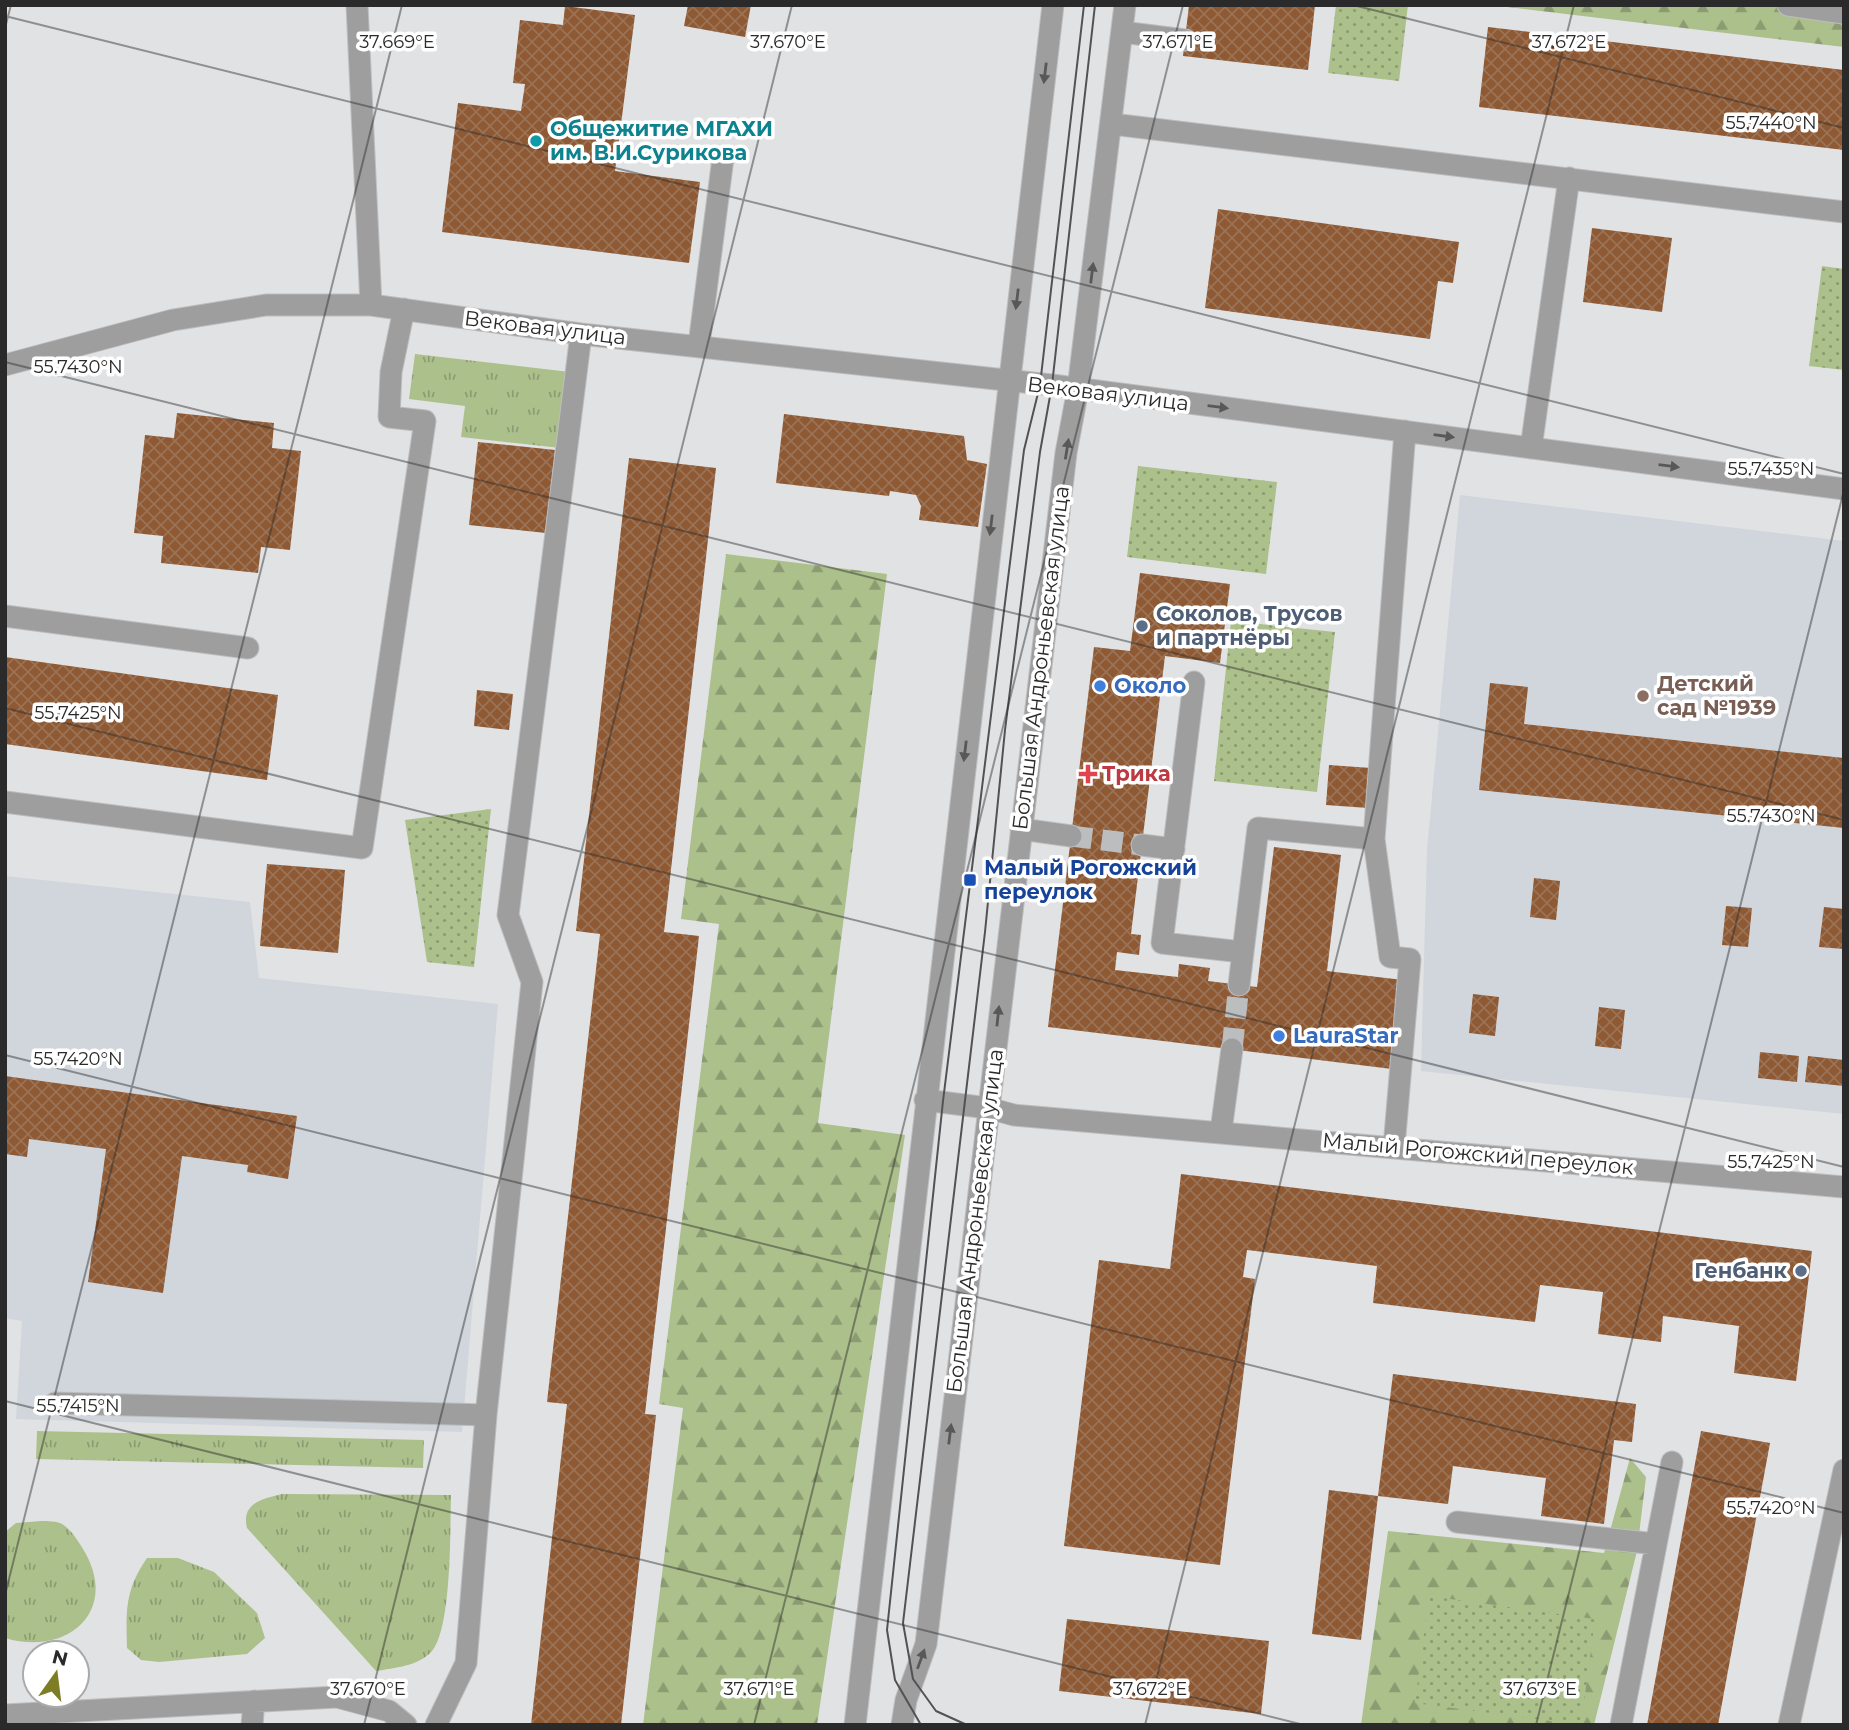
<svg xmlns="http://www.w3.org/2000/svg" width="1849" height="1730" font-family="Montserrat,sans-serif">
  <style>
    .built { fill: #d0d6dc }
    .grass { fill: url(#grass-tufts) }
    .forest { fill: url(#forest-firs) }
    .park { fill: url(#park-dots) }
    .building { fill: url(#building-cross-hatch) }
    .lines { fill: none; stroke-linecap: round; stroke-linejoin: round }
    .minor-tunnel { stroke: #bcbdbf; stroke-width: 21; stroke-dasharray: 21 10; stroke-linecap: butt }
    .minor-casing { stroke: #bcbdbf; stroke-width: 23 }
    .minor { stroke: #9f9e9e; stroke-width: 21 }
    .tram { stroke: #525254; stroke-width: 2 }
    .oneway { fill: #595859 }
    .ticks { fill: none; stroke: #2a2a2b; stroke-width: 2; stroke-opacity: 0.45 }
    .culture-dot { fill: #0f9aa8; stroke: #fff; stroke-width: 2.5 }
    .service-dot { fill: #5c6f8a; stroke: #fff; stroke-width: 2.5 }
    .shop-dot { fill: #3f7fe0; stroke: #fff; stroke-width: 2.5 }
    .education-dot { fill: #8d6e63; stroke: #fff; stroke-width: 2.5 }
    .health-dot { fill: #e0444e; stroke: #fff; stroke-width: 2.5 }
    .transit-dot { fill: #1a4fb4; stroke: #fff; stroke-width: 2.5 }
    .labels { text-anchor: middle; stroke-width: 7; stroke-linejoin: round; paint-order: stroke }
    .culture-label { font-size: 21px; font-weight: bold; fill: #0d838f; stroke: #fff; text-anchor: start }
    .street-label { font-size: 21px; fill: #2a2a2b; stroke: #fff }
    .service-label { font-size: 21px; font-weight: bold; fill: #4e5e75; stroke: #fff; text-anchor: start }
    .education-label { font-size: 21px; font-weight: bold; fill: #785e54; stroke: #fff; text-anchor: start }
    .shop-label { font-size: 21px; font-weight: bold; fill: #366cbe; stroke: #fff; text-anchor: start }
    .health-label { font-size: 21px; font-weight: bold; fill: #be3a42; stroke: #fff; text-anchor: start }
    .transit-label { font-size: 21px; font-weight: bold; fill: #164399; stroke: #fff; text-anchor: start }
    .ticks-label { font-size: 18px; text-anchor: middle; fill: #2a2a2b; stroke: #fff; stroke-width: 7; stroke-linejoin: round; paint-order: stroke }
  </style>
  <defs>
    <pattern id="grass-tufts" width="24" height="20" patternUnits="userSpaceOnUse" patternTransform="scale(1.75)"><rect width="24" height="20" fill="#acc08b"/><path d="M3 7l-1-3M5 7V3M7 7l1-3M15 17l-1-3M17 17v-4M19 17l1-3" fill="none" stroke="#8c9c72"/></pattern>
    <pattern id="forest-firs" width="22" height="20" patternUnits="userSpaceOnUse" patternTransform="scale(1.75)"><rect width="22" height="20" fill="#acc08b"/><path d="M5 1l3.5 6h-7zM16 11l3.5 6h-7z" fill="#8c9c72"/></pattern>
    <pattern id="park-dots" width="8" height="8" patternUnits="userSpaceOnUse" patternTransform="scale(1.75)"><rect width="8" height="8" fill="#acc08b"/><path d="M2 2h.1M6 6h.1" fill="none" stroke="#8c9c72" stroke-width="1.8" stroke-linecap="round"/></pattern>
    <pattern id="building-cross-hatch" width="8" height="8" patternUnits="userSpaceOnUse" patternTransform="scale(1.75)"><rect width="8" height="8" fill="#8e5933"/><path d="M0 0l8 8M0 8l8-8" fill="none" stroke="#9a7256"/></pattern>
  </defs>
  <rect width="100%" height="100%" fill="#e1e2e4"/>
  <path class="built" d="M1460,495l384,46v573l-423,-43 6,-221z
    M5,876l245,26 9,76 239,26 -36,428 -446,-13 6,-98 -17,-3z"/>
  <path class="grass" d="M415,354l155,18 -9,76 -100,-11 4,-31 -56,-7z
    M37,1431l387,9 -1,28 -387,-9z
    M282,1494l169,1c-1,34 1,132 -19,156 -13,15 -38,17 -56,20l-129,-143c-6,-25 15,-29 35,-34z
    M41,1521c6,0 16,0 21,3 9,5 16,17 21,25 38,62 -16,108 -78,89v-106l11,-9z
    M147,1558h31l36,14 43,41 8,25 -18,16 -88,8 -18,-2 -14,-12c-1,-38 -2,-58 20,-90z"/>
  <path class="forest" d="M1491,5h353v42z
    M726,554l161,20 -69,549 87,12 -88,590h-174l40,-317 -24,-4 60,-480 -38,-5z
    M1630,1458l16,19 -9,74 -43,174h-233l27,-194 216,22z"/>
  <path class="park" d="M1336,5h72l-9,76 -71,-8z
    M1822,266l22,3v101l-35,-4z
    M1138,466l139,16 -11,92 -139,-17z
    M1231,621l104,11 -18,160 -103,-11z
    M491,809l-17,158 -47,-5 -22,-142z
    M1429,1596l166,23 -14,106 -166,-22z"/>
  <path class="building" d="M688,5h63l-6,32 -61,-11z
    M1189,5h126l-7,65 -125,-14z
    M565,6l70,9 -20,156 85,11 -11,81 -247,-31 16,-129 63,8 4,-27 -12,-1 7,-63 43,5z
    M1488,27l356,43v80l-365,-43z
    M1218,209l241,33 -6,41 -15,-2 -8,58 -225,-31z
    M1592,228l80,10 -10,74 -79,-10z
    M177,413l97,10 -2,25 29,3 -11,99 -29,-3 -3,26 -97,-10 2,-27 -29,-3 11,-98 29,3z
    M784,414l180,22 3,24 20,4 -9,63 -59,-7 2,-14 -5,-11 -26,-4 -1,5 -113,-13z
    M478,442l77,8 -9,83 -77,-8z
    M629,458l87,10 -52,464 35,4 -54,478 11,1 -35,310h-90l36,-321 -20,-2 53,-468 -24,-3z
    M1140,573l90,11 -10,79 -55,-7 -34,278 10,1 -2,20 -22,-3 -2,18 63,7 1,-13 31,4 -2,13 49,6 17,-140 67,8 -14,116 76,9 -11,89 -344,-42 46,-380 36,4z
    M5,657l273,38 -11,85 -262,-36z
    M1490,683l38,4 -4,37 320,34v70l-365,-38z
    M477,690l36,4 -4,36 -35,-4z
    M1329,765l42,3 -3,40 -42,-3z
    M267,864l78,6 -7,83 -78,-7z
    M1534,878l26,3 -4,39 -26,-3z
    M1726,906l26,2 -4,39 -26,-2z
    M1824,907l20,2v40l-25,-2z
    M1473,994l26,3 -4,39 -26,-3z
    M1599,1007l26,3 -4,39 -26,-3z
    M1760,1052l39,4 -2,26 -39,-4z
    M1808,1056l36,4v26l-39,-4z
    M5,1076l292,40 -9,63 -41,-7 1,-7 -66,-9 -19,137 -75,-11 18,-133 -77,-10 -2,18 -22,-3z
    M1181,1174l631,77 -16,130 -62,-8 5,-47 -76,-10 -2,26 -63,-8 5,-42 -63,-7 -5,37 -162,-19 4,-37 -130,-16 -4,27 12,2 -35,286 -156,-19 35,-286 71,9z
    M1393,1374l243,30 -4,38 -18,-2 -10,84 -63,-8 5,-38 -93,-12 -5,38 -70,-8z
    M1701,1431l69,12 -52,282h-71z
    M1329,1490l49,6 -17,144 -49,-6z
    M1067,1619l202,22 -8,73 -202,-23z"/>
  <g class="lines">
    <path class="minor-tunnel" d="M1071,836l71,9
      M1232,1049l7,-64"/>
    <defs>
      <path id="minor" d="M357,5l14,300
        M1788,5l56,8
        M1122,32l63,8
        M1112,124l732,88
        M699,345l24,-187
        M5,365l168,-45 93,-15h105l210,29 471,51 792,104
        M1531,448l38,-270
        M5,616l243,32
        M1194,682l-32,261 80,9
        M5,802l357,46 63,-427 -36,-4 2,-45 13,-63
        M1021,829l50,7
        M1142,845l32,4
        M1239,985l19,-157 116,11
        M925,1100l63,8 26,7 830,72
        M1221,1131l11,-82
        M1394,1147l16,-188 -20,-2 -16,-118 31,-408
        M55,1403l431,12
        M1457,1522l199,22
        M5,1715l332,-18 52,14 17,14
        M252,1725l2,-24
        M436,1725l30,-62 20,-248 46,-433 -24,-67 73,-581
        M855,1725l198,-1720
        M902,1725l4,-25 20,-56 140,-1191 12,-64 47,-384
        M1621,1725l51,-263
        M1789,1725l55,-255"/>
    </defs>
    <use href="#minor" class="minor-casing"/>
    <use href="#minor" class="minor"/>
    <path class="tram" d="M921,1725l-26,-45 -8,-50 56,-529 81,-651 16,-65 44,-380
      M967,1725l-31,-14 -23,-32 -10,-56 82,-691 20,-202 35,-278 12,-67 43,-380"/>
  </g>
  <defs><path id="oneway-solid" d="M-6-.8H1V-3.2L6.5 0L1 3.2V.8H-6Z" transform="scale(1.75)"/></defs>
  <g class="oneway">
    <use href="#oneway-solid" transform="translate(1045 73) rotate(97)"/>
    <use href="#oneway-solid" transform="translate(1092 273) rotate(-83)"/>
    <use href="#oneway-solid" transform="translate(1017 299) rotate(97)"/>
    <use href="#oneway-solid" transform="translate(1218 407) rotate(7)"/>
    <use href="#oneway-solid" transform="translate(1444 436) rotate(8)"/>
    <use href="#oneway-solid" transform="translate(1067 449) rotate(-81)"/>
    <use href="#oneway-solid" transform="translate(1669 466) rotate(7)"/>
    <use href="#oneway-solid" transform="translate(991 525) rotate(97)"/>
    <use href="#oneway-solid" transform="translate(965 751) rotate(97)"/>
    <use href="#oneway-solid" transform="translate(998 1016) rotate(-84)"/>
    <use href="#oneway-solid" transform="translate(950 1434) rotate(-83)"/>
    <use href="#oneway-solid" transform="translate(921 1659) rotate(-70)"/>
  </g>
  <path class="ticks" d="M1353,5l491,123M5,16l1839,458M5,28l6,-23M5,362l1839,458M5,708l1839,459M5,1055l1839,458M5,1401l1299,324M5,1595l397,-1590M364,1725l428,-1720M754,1725l429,-1720M1145,1725l429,-1720M1536,1725l308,-1235"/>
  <circle class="culture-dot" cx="536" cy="141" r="7"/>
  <g class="service-dot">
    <circle cx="1142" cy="626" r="7"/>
    <circle cx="1801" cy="1271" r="7"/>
  </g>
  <g class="shop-dot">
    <circle cx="1100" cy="686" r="7"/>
    <circle cx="1279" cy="1036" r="7"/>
  </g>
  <circle class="education-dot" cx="1643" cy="696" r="7"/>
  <path class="health-dot" d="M1084.5 763.5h7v7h7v7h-7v7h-7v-7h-7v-7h7z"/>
  <rect class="transit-dot" x="963" y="873" width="14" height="14" rx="3.5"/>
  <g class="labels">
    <g class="culture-label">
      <text x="550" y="136">Общежитие МГАХИ<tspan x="550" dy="24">им. В.И.Сурикова</tspan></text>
    </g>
    <g class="street-label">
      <text transform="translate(545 328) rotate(7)" y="7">Вековая улица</text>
      <text transform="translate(1108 394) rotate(7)" y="7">Вековая улица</text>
      <text transform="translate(1041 658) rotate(-83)" y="7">Большая Андроньевская улица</text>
      <text transform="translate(1478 1154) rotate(5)" y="7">Малый Рогожский переулок</text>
      <text transform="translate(975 1221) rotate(-83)" y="7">Большая Андроньевская улица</text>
    </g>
    <g class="service-label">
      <text x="1156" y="621">Соколов, Трусов<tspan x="1156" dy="24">и партнёры</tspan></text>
      <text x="1787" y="1278" text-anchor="end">Генбанк</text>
    </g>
    <g class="education-label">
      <text x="1657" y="691">Детский<tspan x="1657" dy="24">сад №1939</tspan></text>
    </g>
    <g class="shop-label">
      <text x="1114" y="693">Около</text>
      <text x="1293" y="1043">LauraStar</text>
    </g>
    <g class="health-label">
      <text x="1102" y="781">Трика</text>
    </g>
    <g class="transit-label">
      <text x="984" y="875">Малый Рогожский<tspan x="984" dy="24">переулок</tspan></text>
    </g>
  </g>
  <g class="ticks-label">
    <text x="397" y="48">37.669°E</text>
    <text x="788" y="48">37.670°E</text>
    <text x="1178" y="48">37.671°E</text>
    <text x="1569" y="48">37.672°E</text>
    <text x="1771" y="129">55.7440°N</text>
    <text x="78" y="373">55.7430°N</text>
    <text x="1771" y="475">55.7435°N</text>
    <text x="78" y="719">55.7425°N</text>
    <text x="1771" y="822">55.7430°N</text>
    <text x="78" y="1065">55.7420°N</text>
    <text x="1771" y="1168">55.7425°N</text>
    <text x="78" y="1412">55.7415°N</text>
    <text x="1771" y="1514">55.7420°N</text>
    <text x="368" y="1695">37.670°E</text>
    <text x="759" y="1695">37.671°E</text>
    <text x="1150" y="1695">37.672°E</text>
    <text x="1540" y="1695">37.673°E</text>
  </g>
  <rect width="1849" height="1730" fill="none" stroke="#2a2a2b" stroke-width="14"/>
  <g transform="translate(56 1674) rotate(14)"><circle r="33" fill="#ffffff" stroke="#aaaaaa" stroke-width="2"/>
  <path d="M0-5L12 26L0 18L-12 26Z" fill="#7c7d25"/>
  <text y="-10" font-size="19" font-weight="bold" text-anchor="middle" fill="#2a2a2b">N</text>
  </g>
</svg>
